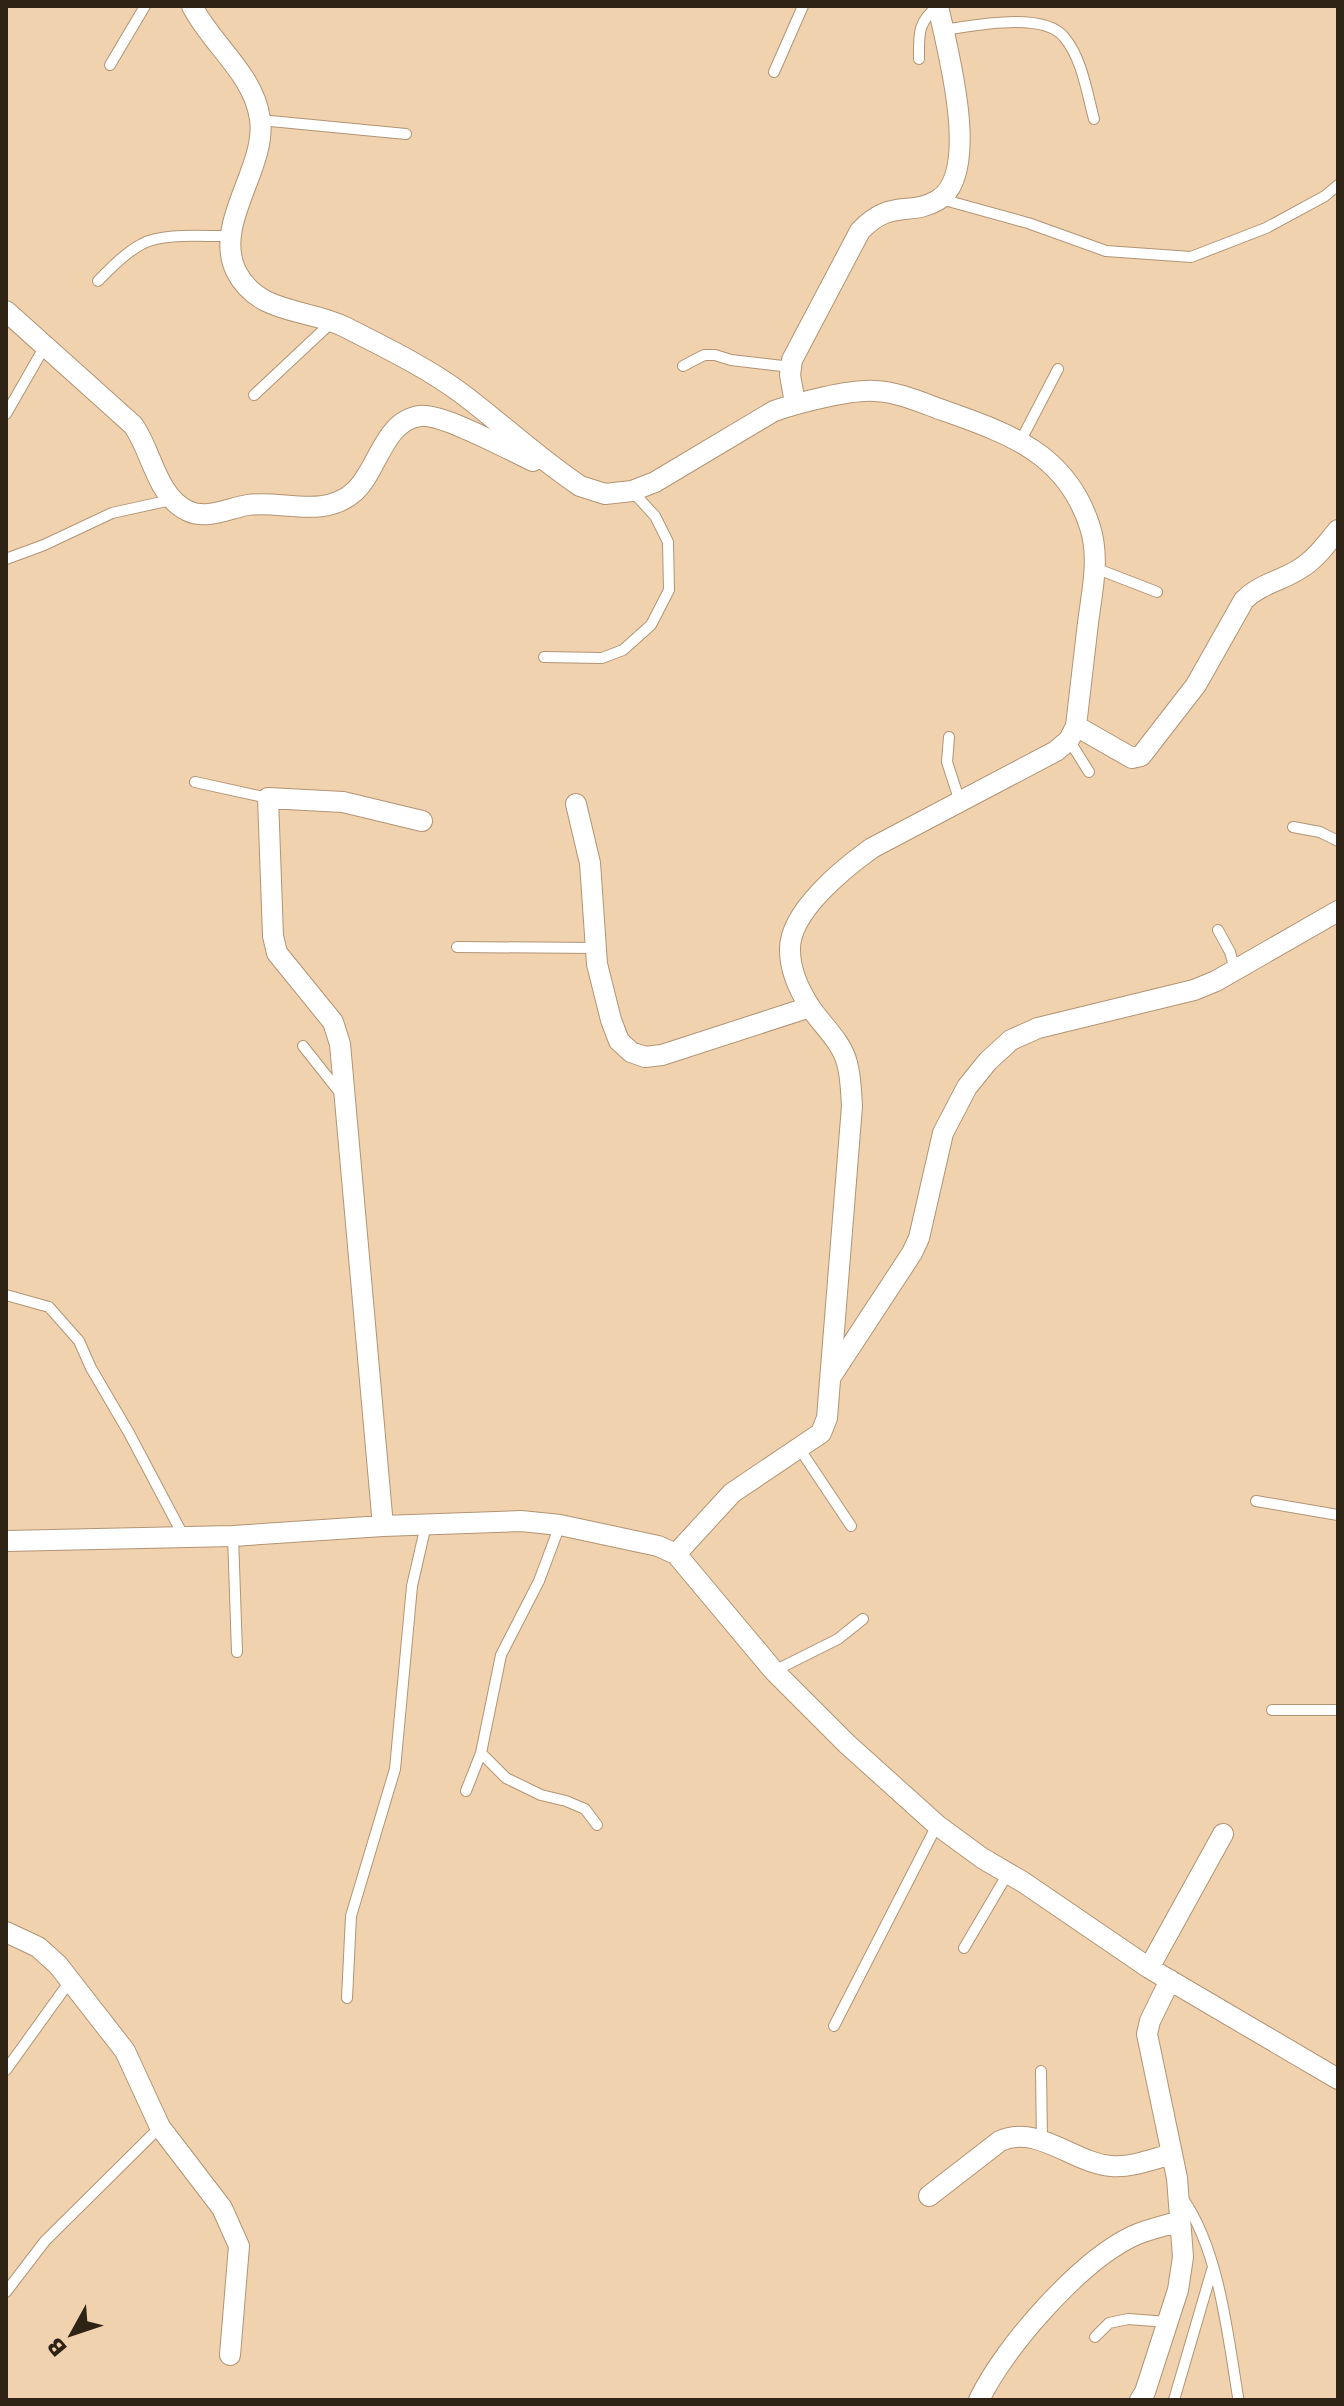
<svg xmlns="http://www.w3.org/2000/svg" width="1344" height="2406" font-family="'DejaVu Sans',sans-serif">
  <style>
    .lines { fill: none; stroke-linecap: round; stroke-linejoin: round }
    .service-casing { stroke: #b29473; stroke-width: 12 }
    .minor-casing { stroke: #b29473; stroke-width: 22 }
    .service { stroke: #fff; stroke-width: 10 }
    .minor { stroke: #fff; stroke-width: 20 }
  </style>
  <rect width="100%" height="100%" fill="#f1d2af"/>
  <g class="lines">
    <defs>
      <path id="service" d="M943,30c29,-4 100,-19 121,7 18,21 23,56 30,82
        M919,59c0,-25 -2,-36 19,-53
        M110,65l35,-59
        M774,72l29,-66
        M260,120l146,14
        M941,199l87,24 78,28 85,6 75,-29 59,-32 13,-11
        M98,281c13,-13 27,-28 44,-37 21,-12 65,-7 89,-8
        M683,366l21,-11h11l16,5 60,7
        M254,395l78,-73
        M6,414l39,-68
        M1020,442l38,-73
        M6,559l38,-14 68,-32 59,-13
        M1095,568l62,24
        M544,657l58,1 21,-8 28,-25 18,-35 -1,-48 -13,-26 -23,-25
        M949,737l-2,25 13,40
        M1069,740l20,32
        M195,782l73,16
        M1293,827l27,5 18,9
        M1218,930l12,22 5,18
        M457,947l138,1
        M303,1046l38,48
        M6,1295l43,12 30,34 12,27 38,65 55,104
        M799,1448l52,78
        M1256,1501l82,14
        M233,1536l4,116
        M774,1671l64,-32 25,-20
        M1272,1710h66
        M481,1753l25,25 35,17 25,6 19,8 12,16
        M466,1791l15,-38 20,-98 38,-74 21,-56
        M964,1948l43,-73
        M347,1998l4,-82 44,-147 17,-183 14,-61
        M834,2026l103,-201
        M6,2070l64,-89
        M1041,2071l1,70
        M1183,2199c36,51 45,137 55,198
        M6,2292l39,-51 115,-114
        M1095,2337l14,-14 19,-4 40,3
        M1174,2400l38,-130"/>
      <path id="minor" d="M192,6c19,38 62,68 68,113 7,49 -47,104 -24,152 22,44 71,37 109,56 39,20 81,40 116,66 40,30 77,65 119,93l25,8 27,-3 23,-9 119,-71c23,-8 77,-22 101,-20 24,1 47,12 70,20 65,23 122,43 145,116 10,31 2,64 -2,96 -4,34 -8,68 -12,103l-7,14 -13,11 -184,97c-28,20 -83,64 -82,102 0,21 9,40 20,57 12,18 32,35 37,56 4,14 4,29 5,43l-25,312 -6,15 -89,60 -56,61
        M6,311l127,114c19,26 23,71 55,86 19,9 41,-3 60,-6 34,-5 76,14 106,-13 24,-21 29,-71 66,-76 22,-3 89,34 113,45
        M795,403l-5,-28 2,-15 68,-129c31,-33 50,-14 78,-31 44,-27 9,-152 0,-194
        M1076,726l56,32 9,-2 55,-71 48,-85c17,-17 38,-19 57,-32 15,-9 26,-25 37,-38
        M576,804l14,59 7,101 14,56 8,21 12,11 14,5 17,-2 148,-48
        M832,1375l80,-122 7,-15 24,-105 24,-46 21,-26 23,-21 27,-12 156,-38 22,-9 122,-70
        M383,1526l-43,-482 -7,-22 -56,-69 -4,-17 -5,-138 75,4 79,19
        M6,1541l227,-5 150,-10 138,-5 39,4 98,21 18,8 98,117 73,73 90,81 45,33 41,24 126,86 189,111
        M6,1932l32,15 20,18 67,86 35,76 62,81 17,38 -9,109
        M1149,1968l74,-134
        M929,2196l71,-55c38,-17 73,22 111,25 20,2 42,-7 61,-12
        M979,2400c25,-53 101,-139 154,-164 15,-7 32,-10 47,-15
        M1140,2400l5,-8 33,-102 5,-33 -6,-79 -30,-144 3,-13 20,-41"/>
    </defs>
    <use href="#service" class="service-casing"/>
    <use href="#minor" class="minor-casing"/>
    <use href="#service" class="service"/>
    <use href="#minor" class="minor"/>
  </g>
  <rect width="1344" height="2406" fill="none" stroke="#2f2316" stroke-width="16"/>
  <g transform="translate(72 2334) rotate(230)" stroke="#f1d2af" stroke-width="6" paint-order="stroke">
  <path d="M0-6L14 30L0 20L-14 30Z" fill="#2f2316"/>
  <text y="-12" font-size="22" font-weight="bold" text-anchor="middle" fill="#2f2316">B</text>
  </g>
</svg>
